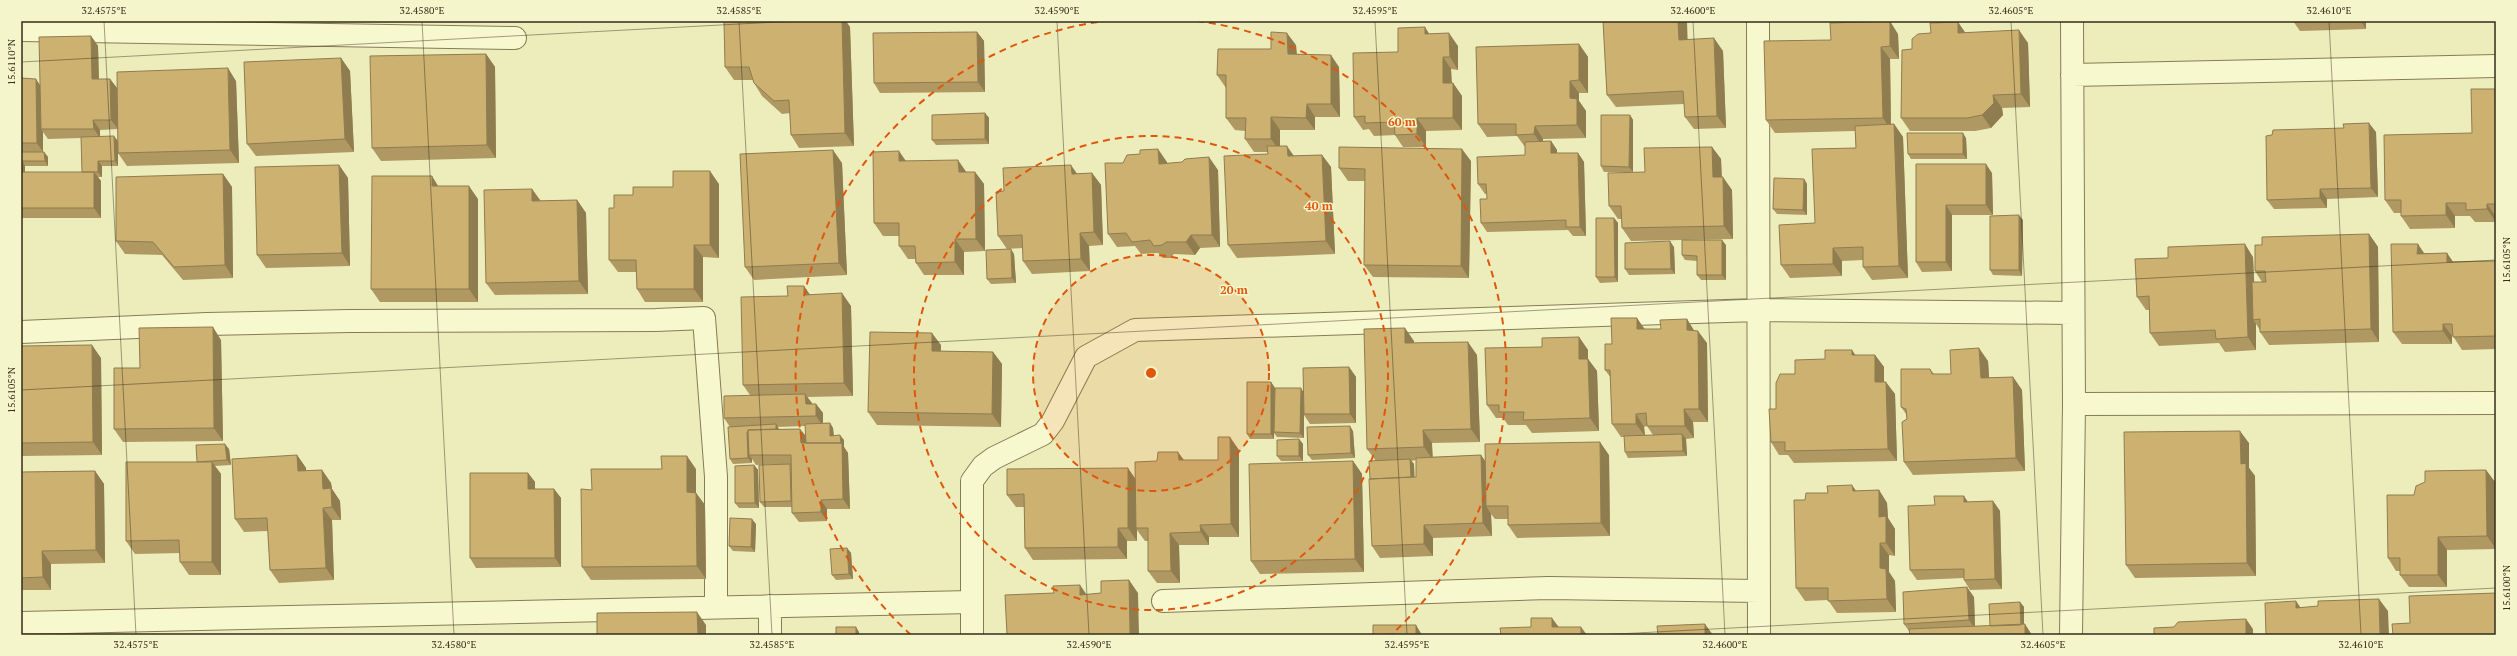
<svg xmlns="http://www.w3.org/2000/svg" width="2517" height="656" font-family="'PT Serif',serif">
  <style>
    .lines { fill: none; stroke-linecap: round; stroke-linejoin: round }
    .street-casing { stroke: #847c56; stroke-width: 24 }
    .street { stroke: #f8f8cf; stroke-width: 22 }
    .wall { fill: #af9861; fill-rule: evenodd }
    .shaded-wall { fill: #8f7c4f }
    .building { fill: #ccb171; stroke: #8f7c4f }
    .ticks { fill: none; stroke: #332e1b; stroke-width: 1; stroke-opacity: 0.45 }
    .ring { fill: none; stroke: #df570d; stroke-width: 2; stroke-dasharray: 7 5 }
    .centre { fill: #df570d; stroke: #f5f5cb; stroke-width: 2 }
    .ring-label { font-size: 12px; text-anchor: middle; font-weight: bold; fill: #df570d; stroke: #f5f5cb; stroke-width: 3; stroke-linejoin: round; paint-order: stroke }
    .neatline { fill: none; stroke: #332e1b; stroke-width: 1.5 }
    .ticks-label { font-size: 10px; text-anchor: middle; fill: #332e1b }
  </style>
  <rect width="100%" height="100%" fill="#ededbc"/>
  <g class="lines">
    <defs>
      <path id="street" d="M1758,21l1,614
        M21,30l494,8
        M2072,75l424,-9
        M21,332l186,-8 142,-3 307,-1 48,-2 12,159v129
        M2074,404l422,-1
        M1163,601l385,-13 211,3
        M770,606v29
        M21,623l950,-21
        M972,635v-154l11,-15 11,-8 49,-24 10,-13 33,-64 49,-27 623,-20 314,3
        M2071,635l3,-231 -2,-383"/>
    </defs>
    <use href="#street" class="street-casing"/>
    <use href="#street" class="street"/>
  </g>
  <path class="wall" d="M1603,21h84v18l36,12 3,77 -32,1 -9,-12 -1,-13 -68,3 -9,-12z
    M2293,21h73v8l-66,2z
    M850,27l4,119 -55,2 -8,-13 -1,-22 -8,1 -20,-18 -8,-13 -1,-3h-19l-9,-13z
    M977,32l7,9 1,51 -105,1 -6,-10z
    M1965,33l63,10 2,64 -28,1 1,7 -12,13 -16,3h-65l-9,-13 11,-69z
    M1429,34l29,12v24l-7,-1 1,14h1l9,13v34l-36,1v16h-23l-8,-12 -21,1 -5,-7 -6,1 -9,-13 44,-65z
    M1898,34l1,25h-9l1,65h3l9,13 5,141 -36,2 -9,-13v-7l-21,1v15l-52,2 -9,-13 34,-42 41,-75 -1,-17 -80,2 -9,-13 65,-80z
    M91,36l7,10 1,33h11l7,9 1,41 -18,1v7l18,4v25h-16v11h-4l3,4v37h-80v-142l2,2 17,7zM43,132l5,7 33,-1 1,34h-57v-6h23v-9l-4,-5h-1z
    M1579,44l9,13v36h-9v8l7,10v27l-43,1v2h8l6,9v3h21l6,9 2,74h-13l-5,-6 -81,2 -6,-9 6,-24v-5h-2l-7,-10 47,-29v-8l-8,-11 -30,1 -9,-13z
    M1296,45l1,9 42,13 1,50h-25v13h-35v16l14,10 28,-1 9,12 4,87 -98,4 -9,-13 40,-91v-2h-14l-9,-13v-8l-10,-1 -9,-12v-30l-9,-13 54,-26z
    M486,54l9,13 1,91 -115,3 -9,-13z
    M341,58l9,13 4,81 -98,4 -9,-12z
    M236,81l3,82 -112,3 -9,-13z
    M2496,90v132h-21l-5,-6h-15v12l-45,1 -9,-13v-3h-7l-9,-13 87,-67z
    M985,113l4,5v26l-53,1 -4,-5z
    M1630,115l3,5v52h-29l-3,-6z
    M2376,132l2,65 -51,2v9l-53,1 -7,-9z
    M1966,138l1,21h-56l-3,-5z
    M1712,147l9,12 1,18 10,13 1,49 -102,2 -9,-13v-9h-4l-9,-13 36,-34z
    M906,161l61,11h8l9,12 1,67 -21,1v23h-40l-8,-12 -1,-4h-7l-9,-13v-10h-16l-9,-13z
    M1471,161l-2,117 -96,-1 -9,-12 1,-84h-17l-9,-13z
    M1167,162v1l51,7 2,77 -20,1 -5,7 -21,-1 -3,4h-8l-5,-5 -17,1 -6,-8 -18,1 -9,-13z
    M842,163l5,112 -93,5 -9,-13z
    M1916,164l76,9 1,42h-41v56l-30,1 -6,-10z
    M339,165l9,13 2,88 -84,2 -9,-13z
    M1092,173l9,12 2,60 -14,1 1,25 -58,3 -9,-13v-13l-16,1 -9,-13 6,-45 73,-17z
    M223,174l9,13 1,91 -50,2 -21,-25 -37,-1 -9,-13z
    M1804,179l3,5v31l-30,-1 -4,-5z
    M719,184v74l-16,-1v45h-58l-8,-13 -1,-17h-18l-9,-12 5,-52 19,-13 40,-8z
    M439,186l39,13v103h-98l-9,-13z
    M532,189l9,12 36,-1 9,13 2,81 -93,1 -9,-12z
    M1614,218l4,5v59l-18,1 -4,-6z
    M2023,220l-1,56 -29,-1 -3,-5z
    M2369,234l9,13 1,95 -110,3 -9,-13v-2l-4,-6v26l-31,2 -6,-9 -60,3 -9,-13 -1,-23h-3l-9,-13 116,-40 1,25h8l-7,-11z
    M1726,245v35h-25l-4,-5v-14l-12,-1 -3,-5z
    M1674,247l1,27 -46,1 -4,-6z
    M2424,253h23l5,9 44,-1v88l-34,1 -9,-14h-1v8h-50l-9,-12z
    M1014,254l2,29 -25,1 -4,-5z
    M810,295l41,11 2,90 -46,1 5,7h4l7,9v10h7l3,5 1,8 10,4v7l4,6 2,56h-23v12l-28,1 -7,-9v-6h-28l-4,-5 17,-38 -21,1 -4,-6v4l-19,1 -3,-5v-32l-6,-9 26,-23 -7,-10 45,-89zM805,426l1,10 -6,-7h-21l-2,-2z
    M1687,319l7,12 13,12 1,79h-15l1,16 -8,1 1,17 -59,2 -3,-6 -1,-15h-3l-9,-13 -1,-46 -6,-8 7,-26 33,-15h16zM1647,426l6,9h-8l-1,-8z
    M1579,337l9,13v9l9,12 2,60 -67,2 -6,-8h-18l-5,-7h-7l-9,-13 55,-58z
    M221,340l2,101 -100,1 -9,-13 26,-61z
    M1414,341v2l63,12 3,87 -48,1v14l49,-2 4,7 124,-7 1,81 -93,2 -9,-13v-6h-13l-4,-5 1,22 -59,2v18l-53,2 -8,-12 -2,-67 6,-18 -9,-12zM1416,460v17h-2v-13l-3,-3z
    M941,345v6l52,1 9,12 -1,63 -124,-2 -9,-13z
    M21,346l80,12 1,97 -81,1z
    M1856,355h19l9,12v15l11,12 2,67 -103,2 -6,-8h-9l-8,-13 5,-33 19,-35 30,-15z
    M1988,361l1,17 24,-1 9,13 3,81 -112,4 -9,-13 3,-43 -1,-5 -5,-7 29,-38 4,5h17z
    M1349,367l7,10v46l-46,1 -6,-9v23l-27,-1 -3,-4v6h-24l-3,-5 24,-52 4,6v22l29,-18z
    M1353,431l2,27 -43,2 -4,-5z
    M1299,439l4,5v17h-22l-4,-5z
    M2249,443v25l6,8 1,100 -121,2 -9,-13z
    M229,449l2,16 -16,1 6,8v101h-32l-9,-13v-9l-45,1 -9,-13 71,-79z
    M1239,450v87h-30v8h-30l1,38h-23l-9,-12v-30h-3l-8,-11v11h-10v18l-94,1 -8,-12 -1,-41h-8l-9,-12 128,-16 49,-19h34z
    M297,455l9,13v3l16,-1 9,13 1,6 8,12 1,19h-9l2,60 -55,3 -9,-13 -2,-39 -24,1 -9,-13z
    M1353,461l9,13 2,98 -104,2 -9,-13z
    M754,465l4,5 1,38h-20l-4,-5z
    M696,469v24l9,12 1,74 -115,1 -9,-13 10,-77z
    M2486,470l9,12 1,67 -49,1v37h-38l-9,-12v-4h-4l-8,-13 26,-63z
    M95,471l9,13 1,79 -54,1v26h-30v-118z
    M528,473l7,9v7h19l7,9v69l-85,1 -6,-10z
    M1879,490l8,13 1,15 7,11v27l-6,-1v17l6,9 1,31 -59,1 -9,-13 -23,1 -9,-13 9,-88 23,-7 28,-2z
    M1993,501l7,10 2,78 -32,1 -6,-10v-2l-47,2 -7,-10 58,-68z
    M756,524l-1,28 -22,-1 -4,-5z
    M847,548l4,5 2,26 -17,1 -4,-5z
    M1974,597l1,29h15l30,-24 4,5v17l-115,7 -5,-7z"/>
  <path class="shaded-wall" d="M842,21h4l4,6 4,119 -9,-13z
    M1678,21h9l1,31 -9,-12z
    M1890,21l8,13 1,25 -9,-13z
    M2361,21h5v8z
    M1958,22l9,13 -9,-2z
    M1425,27l8,13 -8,-6z
    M2019,30l9,13 2,64 -9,-13z
    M977,32l7,9 1,51 -7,-10z
    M1287,33l9,12 1,22 -9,-13z
    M1449,33l9,13v24l-8,-13z
    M91,36l7,10 1,42 -7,-9z
    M1714,38l9,13 3,77 -9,-12z
    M1579,44l9,13v36l-9,-13z
    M1881,47l9,12 1,71 -8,-12z
    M486,54l9,13 1,91 -9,-13z
    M1331,55l8,12 1,50 -9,-13z
    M1443,57l8,12 1,26 -9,-12z
    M341,58l9,13 4,81 -9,-13z
    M228,68l8,13 3,82 -9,-13z
    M36,79l6,9 -1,41 2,3v20l-6,-9z
    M110,79l7,9 1,41 -7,-9z
    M1570,81l9,12v8l7,10v27l-9,-13 -7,-27z
    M1453,83l9,13v34l-9,-12z
    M1993,95l9,13 1,7 -12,13 -9,-13z
    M1307,104l8,13v13l-9,-12z
    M985,113l4,5v26l-4,-5z
    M1630,115l3,5v52l-4,-5z
    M1271,117l9,13v22l-9,-13z
    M1417,118l9,13v16l-9,-13z
    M93,120l7,10v8l-6,-9z
    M2369,123l7,9 2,65 -7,-9z
    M1894,124l9,13 5,141 -9,-12z
    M1535,126l8,13v8l-9,-13z
    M1963,133l3,5 1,21 -4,-5z
    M114,136l4,5v25l-3,-5z
    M1551,141l6,9v13l-6,-10z
    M1287,146l9,13 -8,-3z
    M1712,147l9,12 1,31 -9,-13z
    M1158,149l9,13 1,15 -9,-13z
    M1462,149l9,12 -2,117 -8,-12z
    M833,150l9,13 5,112 -8,-12z
    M899,151l9,13 -9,-3z
    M44,152l4,5v9l-3,-5z
    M1578,153l6,9 2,74 -6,-9z
    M1322,155l9,12 4,87 -9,-13z
    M1209,157l9,13 2,77 -8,-12z
    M958,160l9,13 -8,-1z
    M22,161l3,5v11l-3,-5z
    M98,161l4,5v11l-4,-5z
    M1986,164l6,9 1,42 -7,-10z
    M339,165l9,13 2,88 -8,-13z
    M1071,165l9,13 -8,-4z
    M710,171l9,13v74l-9,-13z
    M94,172l7,9v37l-7,-10z
    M975,172l9,12 1,67 -9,-12z
    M1092,173l9,12 2,60 -9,-13z
    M223,174l9,13 1,91 -8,-13z
    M432,176l8,13 -8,-3z
    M1723,177l9,13 1,49 -9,-13z
    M1804,179l3,5v31l-4,-5z
    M469,186l9,13v103l-9,-13z
    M532,189l9,13 -9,-1z
    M2320,189l7,10v9l-7,-10z
    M577,200l9,13 2,81 -9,-13z
    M2446,203l9,13v12l-9,-13z
    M2487,204l9,13v5l-9,-13z
    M1946,205l6,10v56l-6,-9z
    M2019,215l4,5 -1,56 -3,-6z
    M1614,218l4,5v59l-3,-5z
    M1080,233l9,13 1,25 -9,-12z
    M2369,234l9,13 1,95 -8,-13z
    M1191,235l9,13 -5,7 -9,-13z
    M955,239l9,13v23l-9,-13z
    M1722,240l4,5v35l-4,-5z
    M1670,241l4,6 1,27 -4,-5z
    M2245,244l8,13 3,63h-3l3,4v26l-8,-13z
    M2418,244l8,12 -9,-2z
    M694,245l9,12v45l-9,-13z
    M1833,248l9,13v15l-9,-12z
    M1011,249l3,5 2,29 -4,-5z
    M2447,253l9,13 -9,-4z
    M804,286l9,13 -9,-4z
    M842,293l9,13 2,90 -9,-13z
    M1637,318l9,13 -9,-2z
    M1687,319l8,13 -8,-2z
    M2443,324l9,12v8l-9,-13z
    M213,327l8,13 2,101 -9,-13z
    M1405,328l9,13v15l-9,-13z
    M1698,331l9,12 1,79 -9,-13z
    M932,333l9,12 -1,19 -8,-13z
    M1579,337l9,13v22l-9,-13z
    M1468,342l9,13 3,87 -9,-13z
    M92,345l9,13 1,97 -9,-13z
    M1979,348l9,13 2,30 -9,-13z
    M1852,350l9,13 -9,-8z
    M993,352l9,12 -1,63 -9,-13z
    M1875,355l9,12v27l-9,-12z
    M1588,359l9,12 2,60 -9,-13z
    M1349,367l7,10v46l-6,-9z
    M2013,377l9,13 3,81 -9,-13z
    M1271,382l4,6 -1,51 -3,-5z
    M1886,382l9,12 2,67 -9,-12z
    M1301,388l3,5v45l-4,-5z
    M805,394l7,9v11l-6,-10z
    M816,404l7,9v13l-7,-10z
    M1684,409l9,13 1,16 -9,-12z
    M1636,414l8,13 1,9 -9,-12z
    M830,423l3,5 1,13 -4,-5z
    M776,424l3,5 -3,1z
    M1350,426l3,5 2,27 -4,-5z
    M800,429l7,9v6l-6,-1z
    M1423,430l9,13 1,17 -9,-13z
    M2240,431l9,12v25l6,8 1,100 -9,-13 -6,-99z
    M747,432l3,5 -1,18 3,4v4l-4,-5z
    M1682,434l4,5 1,17 -4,-5z
    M840,435l4,5v7l4,6 2,56 -7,-10z
    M1230,437l9,13v87l-8,-13z
    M1299,439l4,5v17l-4,-5z
    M1600,442l9,13 1,81 -9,-13z
    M225,444l4,5 2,16 -4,-5z
    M1178,452l9,12 -8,-4z
    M297,455l9,13 1,16 -9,-13z
    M1481,455l9,13 -4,38 5,8 1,22 -9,-13z
    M687,456l9,13v36l-9,-13z
    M1410,459l4,5 1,21 -4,-5z
    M1353,461l9,13 2,98 -9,-13z
    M212,462l9,12v101l-9,-13z
    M754,465l4,5 1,38 -4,-5z
    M1128,468l9,13 -1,47 1,2v11l-9,-13z
    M322,470l9,13 1,6 8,12 1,19 -9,-13 -9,-18z
    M2486,470l9,12 1,67 -9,-13z
    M95,471l9,13 1,79 -9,-13z
    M528,473l7,9v16l-7,-9z
    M1852,485l9,13 -8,-7z
    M554,489l7,9v69l-6,-9z
    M1879,490l8,13 1,15 7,11v27l-9,-13 -7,-26z
    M696,493l9,12 1,74 -9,-13z
    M1964,496l6,9 -6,-3z
    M821,500l6,9v12l-6,-9z
    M1993,501l7,10 2,78 -7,-10z
    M323,508l9,12 2,60 -8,-12z
    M752,519l4,5 -1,28 -4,-5z
    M1200,525l9,12v8l-8,-13z
    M1424,525l9,13v18l-9,-12z
    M1118,528l9,13v18l-9,-12z
    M1170,533l9,12 1,38 -9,-12z
    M2438,537l9,13v37l-9,-12z
    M1880,543l9,12v17l6,9 1,31 -9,-13 -7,-31z
    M847,548l4,5 2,26 -4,-5z
    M42,551l9,13v26l-8,-13z
    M1129,580l9,13 1,42h-9z
    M1080,585l9,13 -9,-3z
    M1967,587l7,10 1,32 -6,-9z
    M2379,599l9,12 1,24h-9z
    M2296,601l9,13 -9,-6z
    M2020,602l4,5v23l-3,-5z
    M697,612l9,13v10h-8z
    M1552,618l9,12 -9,-3z
    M2246,619l7,10v6h-7z
    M1705,624l8,11h-8z
    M2025,624l7,11h-7z
    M1416,625l6,10h-6z
    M856,627l3,5v3h-3z
    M1581,627l6,8h-6z"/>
  <path class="building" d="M724,21h118l3,112 -54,2 -2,-35 -15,1 -20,-18 -5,-16h-24z
    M1603,21h75l1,19 35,-2 3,78 -32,1 -2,-26 -76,4z
    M1890,21v25l-9,1 2,71 -117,2 -2,-79 67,-1 -1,-17z
    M1958,22v11l61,-3 2,64 -28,1 1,8 -12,12 -15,3h-66l1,-68 10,-1v-10l6,-5 13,-1 -1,-10z
    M1425,27v7l24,-1 1,24h-7v26h10v35h-36v16l-22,1 -1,-13 -29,1v-7l-11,1 -1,-64 45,-1v-24z
    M977,32l1,50 -104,1 -1,-50z
    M1271,32l16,1 1,21 43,1v49h-24l-1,14 -35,-1v22h-26l1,-21h-20v-43h-9l1,-26h53z
    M91,36l1,43h18l1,41h-18l1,9h-53l-2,-92z
    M1579,44v36l-9,1v17l7,1v26l-42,1 -1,8 -18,1v-11h-38l-2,-77z
    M486,54l1,91 -115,3 -2,-92z
    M341,58l4,81 -98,5 -3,-82z
    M228,68l2,82 -112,3 -1,-81z
    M21,78l15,1 1,64h-16z
    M2471,89h24l1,31v84h-9v5l-21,1v-7h-20v12l-45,1v-16h-16l-1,-65 88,-2z
    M985,113v26l-53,1v-25z
    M1601,115h29l-1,52 -28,-1z
    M2369,123l2,65 -51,1v9l-53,2 -1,-64 6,-1 1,-5 71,-2 -1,-4z
    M1894,124l5,142 -36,1v-20l-30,1v16l-52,1 -2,-40 36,-2 -3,-74 44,-1 -1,-22z
    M1907,133h56v21h-55z
    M114,136l1,25h-17v11h-16l-1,-35z
    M1551,141v12h27l2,74h-14v-7l-85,3 -1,-24h7l-1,-15h-8l-1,-27 48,-2v-13z
    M1267,146h20l1,10 34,-1 4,86 -98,4 -4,-89 44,-2z
    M1339,147l123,2 -1,117 -97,-1 1,-96 -26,-1z
    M1712,147l1,30h10l1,49 -102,2 -1,-22h-12l-1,-33 37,-1 -1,-24z
    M1158,149l1,15 23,-2 3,-3 24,-2 3,78h-21l-5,7h-20l-4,3 -8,1 -4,-6 -18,2 -6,-9 -18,1 -3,-71h18l4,-8 13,-1v-4z
    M833,150l6,113 -94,4 -5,-113z
    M899,151v10l59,-1 1,12h16l1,67h-21v23l-39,1 -1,-17h-16v-23h-25l-1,-71z
    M21,152h23l1,9h-23v11h-1z
    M1916,164h70v41h-40v57h-30z
    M339,165l3,88 -85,2 -2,-88z
    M1071,165l1,9 20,-1 2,59 -14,1 1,26 -58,2 -1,-26 -24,1 -2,-44 8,-1 -1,-23z
    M673,171h37v74h-16v44h-57l-1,-29h-27v-52h5v-13h19v-8h40z
    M21,172h73v36h-73z
    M223,174l2,91 -51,2 -21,-25 -37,-1v-64z
    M372,176h60v10h37v103h-98z
    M1774,178l30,1 -1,31 -30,-1z
    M532,189v12l45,-1 2,81 -93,2 -2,-93z
    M2019,215v55h-29v-54z
    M1596,218h18l1,59h-19z
    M2369,234l2,95 -111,3v-13l-7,1 -1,-38h14l-1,-11h-10v-26h7v-8z
    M1682,240h40v35h-25v-19l-15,-1z
    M1670,241l1,28h-46v-26z
    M2245,244l3,93 -32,2 -1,-9 -65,3 -1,-37 -12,1 -2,-38 33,-1v-11z
    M2391,244h27l-1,10 30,-1v9l49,-1v75l-43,1 -1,-13h-9v7l-50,1z
    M1011,249l1,29 -25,1 -1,-29z
    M787,286h17v9l38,-2 2,90 -101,2 -2,-88 47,-1z
    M1611,318h26v11h24l-1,-9 27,-1v11l11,1 1,78h-15l1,17h-38l-1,-13 -10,1v10h-24l-2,-54h-5v-26h7z
    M213,327l1,101 -100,1v-61h26l-1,-40z
    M1405,328v15l63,-1 3,87 -48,1 1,17 -57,2 -3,-120z
    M870,332l62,1v18l61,1 -1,62 -124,-2z
    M1579,337v22h9l2,59 -67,2 1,-8h-25v-7h-12l-2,-57 57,-1v-9z
    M92,345l1,97 -72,1v-97z
    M1979,348l2,30 32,-1 3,81 -112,4 -2,-40 5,-3 -1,-10 -5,-2v-38h29l2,5h19l-1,-24z
    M1825,350h27v5h23v27h11l2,67 -103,2v-9h-14l-2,-33h7v-26l4,-9h15v-14l30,-1z
    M1349,367l1,47h-46l-1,-46z
    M1247,382h24v52h-24z
    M1275,388h26l-1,45 -26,-1z
    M805,394l1,10h10v12l-92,2v-22z
    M830,423v13l10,-1 1,8h-35l-1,-19z
    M776,424v5l-28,1v1l-1,1 1,26 -18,1 -2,-32z
    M1350,426l1,27 -43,2 -1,-28z
    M800,429l1,14h41l1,56 -22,1v12l-29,1 -1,-58h-42l-1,-25z
    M2240,431l1,33 5,-1 1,100 -121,2 -2,-133z
    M1682,434l1,17 -58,1 -1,-16z
    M1218,437h12l1,87 -31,1 1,7 -31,1 1,38h-23v-43h-12l-1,-66 22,-1 1,-9h20l1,8h39z
    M1299,439v17h-22v-16z
    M1600,442l1,81 -93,2v-19h-22l-1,-62z
    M225,444l2,16 -30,2 -1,-17z
    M297,455l1,16 24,-1 1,19 8,-1 1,19 -9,1 3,60 -56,2 -3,-52 -32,1 -3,-60z
    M1481,455l2,68 -59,2v19l-52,2 -3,-67 47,-2v-19z
    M661,456h26v36l9,1 1,73 -115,1 -1,-78 11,1 -1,-21h71z
    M1410,459l1,18 -41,2 -1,-18z
    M1353,461l2,98 -104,2 -2,-97z
    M126,462h86v100h-32l-1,-22 -53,1z
    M790,464l1,37 -31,1 -1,-37z
    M754,465l1,38h-20v-37z
    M1128,468v60h-10v19l-93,1 -1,-54 -17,1v-26z
    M2486,470l1,66 -49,1v38h-38v-17h-12l-1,-63h27l2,-9 9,-4v-11z
    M95,471l1,79 -54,1 1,26 -22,1v-106z
    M470,473h58v16h26l1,69h-85z
    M1852,485l1,6 26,-1v27l7,-1v27h-6v25l6,1 1,30 -59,2v-13h-32l-2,-88h11l1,-7h22l-1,-7z
    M1934,496h30v6l29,-1 2,78 -31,1v-11l-54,1 -2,-64 27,-1z
    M730,518l22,1 -1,28 -22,-1z
    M847,548l2,26 -17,1 -2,-26z
    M1129,580l1,55h-123l-2,-40 49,-2 -1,-7 27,-1v10l21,-2v-12z
    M1967,587l2,33 -65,4 -1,-32z
    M2496,593v42h-103l-1,-11 18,-1 -1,-27z
    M2379,599l1,36h-114l-1,-32 31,-2v7l22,-2v-5z
    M2020,602l1,23 -31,1 -1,-22z
    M697,612l1,23h-101v-22z
    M1531,618h21v9h29v8h-80l-1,-7 31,-1z
    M2246,619v16h-92v-7l20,-1 4,-5z
    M1705,624v11h-47l-1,-9z
    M2025,624v11h-115l-1,-6z
    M1373,625h43v10h-43z
    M836,627h20v8h-20z
    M21,634h76v1h-76z"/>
  <path class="ticks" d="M104,21l32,614M422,21l32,614M739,21l33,614M1057,21l32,614M1375,21l32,614M1693,21l32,614M2011,21l32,614M2329,21l32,614M21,62l775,-41M21,390l2475,-130M1598,635l898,-47"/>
  <circle cx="1151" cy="373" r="118" fill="#df570d" fill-opacity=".12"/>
  <g class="ring">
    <circle cx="1151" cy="373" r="118"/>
    <circle cx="1151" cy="373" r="237"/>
    <path d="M911 635A355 355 0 0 1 1105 21M1197 21A355 355 0 0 1 1391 635"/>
  </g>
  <circle cx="1151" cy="373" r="6" class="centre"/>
  <g class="ring-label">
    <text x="1402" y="126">60 m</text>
    <text x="1319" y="210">40 m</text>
    <text x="1234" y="294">20 m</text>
  </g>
  <rect width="2517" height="656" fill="none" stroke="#f5f5cb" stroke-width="44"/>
  <rect x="22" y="22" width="2473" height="612" class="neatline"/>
  <g class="ticks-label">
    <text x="104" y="14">32.4575°E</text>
    <text x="422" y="14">32.4580°E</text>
    <text x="739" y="14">32.4585°E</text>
    <text x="1057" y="14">32.4590°E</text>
    <text x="1375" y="14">32.4595°E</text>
    <text x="1693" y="14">32.4600°E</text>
    <text x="2011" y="14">32.4605°E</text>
    <text x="2329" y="14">32.4610°E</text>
    <text transform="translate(11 62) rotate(-90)" y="4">15.6110°N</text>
    <text transform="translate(2506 260) rotate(-90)" y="4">15.6105°N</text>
    <text transform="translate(11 390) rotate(-90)" y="4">15.6105°N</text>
    <text transform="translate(2506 588) rotate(-90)" y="4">15.6100°N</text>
    <text x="136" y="648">32.4575°E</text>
    <text x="454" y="648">32.4580°E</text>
    <text x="772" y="648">32.4585°E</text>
    <text x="1089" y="648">32.4590°E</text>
    <text x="1407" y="648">32.4595°E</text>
    <text x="1725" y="648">32.4600°E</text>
    <text x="2043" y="648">32.4605°E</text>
    <text x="2361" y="648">32.4610°E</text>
  </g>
</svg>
